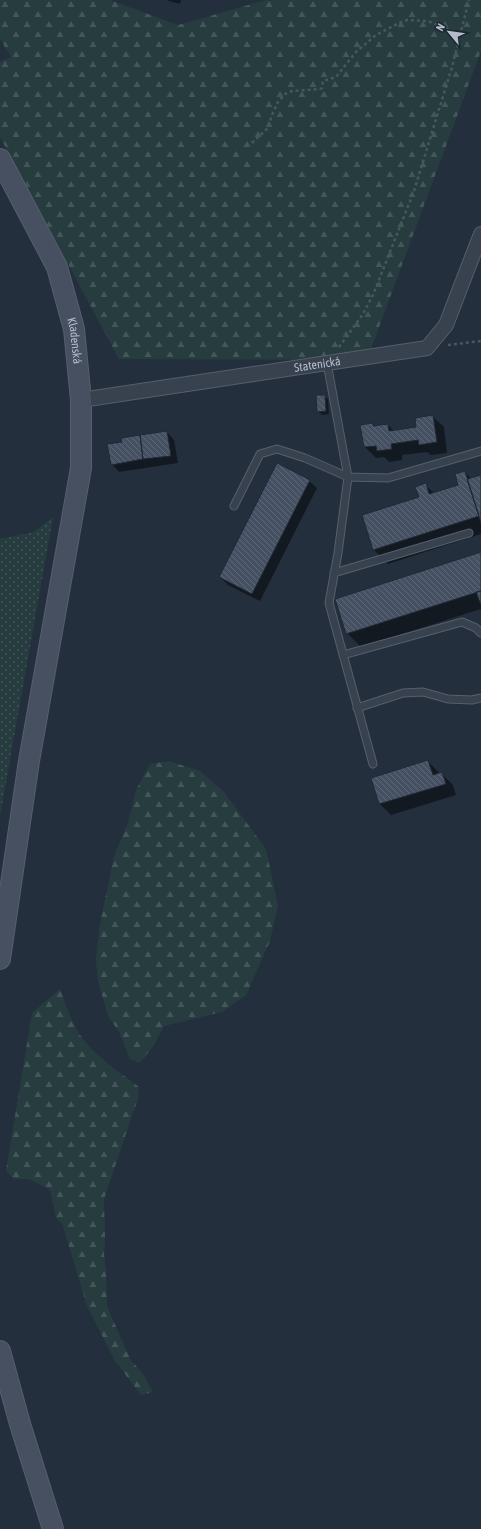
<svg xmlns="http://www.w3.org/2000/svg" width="481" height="1529" font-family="'Asap Condensed',sans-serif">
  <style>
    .grass { fill: url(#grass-dots) }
    .forest { fill: url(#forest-firs) }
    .shadow { fill: #0007 }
    .building { fill: url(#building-back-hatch); stroke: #1f2835 }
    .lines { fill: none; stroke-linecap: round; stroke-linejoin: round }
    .lane-casing { stroke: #565f6c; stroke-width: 9 }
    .street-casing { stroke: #565f6c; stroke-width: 16 }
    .secondary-casing { stroke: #565f6c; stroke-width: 22 }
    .path { stroke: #44595c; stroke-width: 2.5; stroke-dasharray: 3 3; stroke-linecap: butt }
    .lane { stroke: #38414e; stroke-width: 7 }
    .street { stroke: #38414e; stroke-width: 14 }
    .secondary { stroke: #465061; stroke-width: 20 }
    .labels { text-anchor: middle; stroke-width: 3.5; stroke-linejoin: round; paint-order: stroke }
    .street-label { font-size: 12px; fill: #b4bcc9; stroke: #1d2633 }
  </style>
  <defs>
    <pattern id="grass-dots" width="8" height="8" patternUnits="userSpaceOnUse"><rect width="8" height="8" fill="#263c3f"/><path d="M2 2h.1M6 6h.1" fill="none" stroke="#435659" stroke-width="1.8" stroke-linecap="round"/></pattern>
    <pattern id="forest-firs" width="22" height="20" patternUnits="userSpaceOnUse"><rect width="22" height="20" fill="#263c3f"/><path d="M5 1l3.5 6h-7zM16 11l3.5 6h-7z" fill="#435659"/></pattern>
    <pattern id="building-back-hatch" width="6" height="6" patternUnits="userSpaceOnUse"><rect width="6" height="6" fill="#455162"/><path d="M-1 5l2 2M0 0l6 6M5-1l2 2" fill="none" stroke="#5d6877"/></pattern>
  </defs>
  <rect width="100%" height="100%" fill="#242f3e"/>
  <path class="grass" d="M53,517l-53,299v-277l34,-7z"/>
  <path class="forest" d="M0,0h110l68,25 88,-25h215v51l-114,309 -248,-1 -119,-222v-75l11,-5 -11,-18z
    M169,761l31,10 24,21 42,57 12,57 -8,35 -24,54 -24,17 -58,14 -10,19 -14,18 -10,-4 -11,-27 -11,-16 -10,-35 -2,-21 3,-31 15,-73 14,-33 8,-33 14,-26z
    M60,989c6,16 11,32 20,46 15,21 39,37 59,52l-1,11 -34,101 1,39 -1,17 2,14 1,37 23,53 13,15 10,18 -12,3 -26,-34 -28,-55 -25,-83 -6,-5 -6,-28 -21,-11h-15l-8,-8 26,-158z"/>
  <path class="shadow" d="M166,0h15l-1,4z
    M324,396l4,3 1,15 -7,1 -4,-4z
    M432,416l12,11 3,26 -16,2 -4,-3 -25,3v5l-13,2 -5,-5 -8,1 -11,-11 7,-23 4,3 12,-2 6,6 23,-3z
    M167,432l7,8 4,23 -59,9 -7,-8 11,-21z
    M465,472l6,7 10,-3v58l-93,30 -14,-14 46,-52 5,-13 9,8 25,-8z
    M309,481l8,7 -57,113 -32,-16 -8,-8z
    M481,553v56l-120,38 -14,-14z
    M428,761l12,13h2l11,11 3,10 -65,20 -11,-11 -8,-26z"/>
  <path class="building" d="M316,395h9l1,16 -9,1z
    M433,415l4,27 -18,3 -1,-5 -27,4 1,5 -15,2 -1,-5 -12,1 -4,-22 13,-2v3l15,-2 1,7 27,-4 -1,-9z
    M167,431l4,25 -28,3 -3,-24z
    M140,435l3,24 -32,6 -4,-21 15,-2 -1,-4z
    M277,463l33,17 -58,114 -33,-17z
    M465,471l14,45 -106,34 -11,-35 57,-18 -4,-10 11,-4 3,11 29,-9 -3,-11z
    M481,475v48l-14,-44z
    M481,552v39l-135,43 -11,-35z
    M481,591v14l-5,-13z
    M428,760l5,15 9,-3 4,12 -67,20 -8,-26z"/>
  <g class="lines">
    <defs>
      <path id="lane" d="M327,363l21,114 -10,76 -9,50 44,161
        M234,506l26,-52 17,-5 28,9 43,19 40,1 93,-27
        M334,573l135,-40
        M343,655l119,-33 14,6 5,5
        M357,708l46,-15 20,-1 25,7 24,1 9,-2"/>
      <g id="street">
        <path id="s1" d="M81,400l346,-52 19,-23 35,-91"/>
      </g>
      <g id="secondary">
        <path id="s2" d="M0,159l57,108 17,62 7,71v68l-52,293 -29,198"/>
        <path d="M0,1351l20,73 33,105"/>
      </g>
    </defs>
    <use href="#lane" class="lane-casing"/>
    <use href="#street" class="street-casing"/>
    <use href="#secondary" class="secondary-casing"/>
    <path class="path" d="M252,143l17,-16 2,-10 7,-15 7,-8 7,-3 28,-2 2,-1 1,-7 13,-4 20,-25 20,-17 23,-12 8,-3 21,1 32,13
      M448,345l33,-4
      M339,347l24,-33 10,-19 41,-104 38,-124 17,-67"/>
    <use href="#lane" class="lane"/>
    <use href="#street" class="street"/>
    <use href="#secondary" class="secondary"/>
  </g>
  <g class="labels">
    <g class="street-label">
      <text dy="4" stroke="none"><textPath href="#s2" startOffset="198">Kladenská</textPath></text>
      <text dy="4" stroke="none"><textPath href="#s1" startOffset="239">Statenická</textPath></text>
    </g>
  </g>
  <g transform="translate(449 32) rotate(299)" stroke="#1d2633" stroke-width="3" paint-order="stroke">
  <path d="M0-3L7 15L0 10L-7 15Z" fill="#b4bcc9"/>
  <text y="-6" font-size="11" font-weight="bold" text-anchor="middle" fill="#b4bcc9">N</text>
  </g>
</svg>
